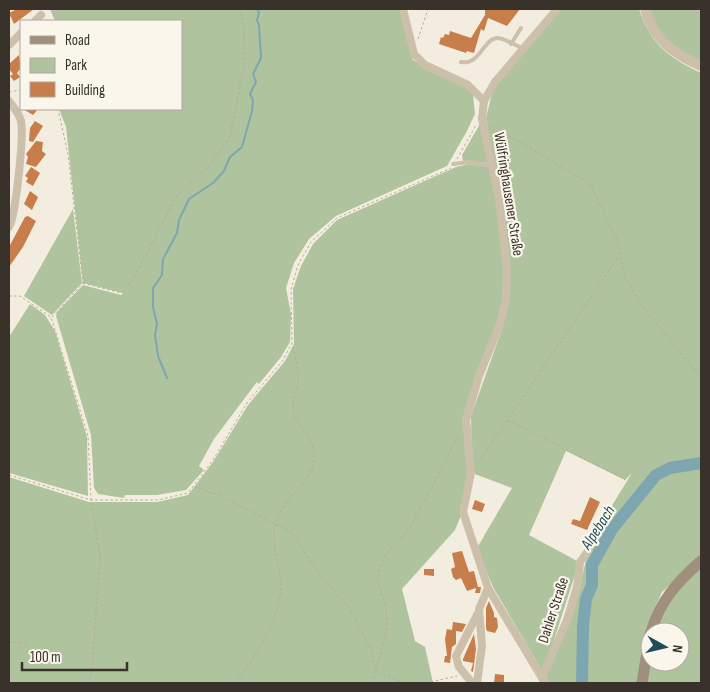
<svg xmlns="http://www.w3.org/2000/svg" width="710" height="692" font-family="'Sofia Sans Condensed',sans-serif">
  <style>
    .green { fill: #b0c39f }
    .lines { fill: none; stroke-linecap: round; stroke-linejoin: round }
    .stream { stroke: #7ea6b1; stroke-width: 2 }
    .river { stroke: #7ea6b1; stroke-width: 12 }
    .building { fill: #c77e4a }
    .path { stroke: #b8aa95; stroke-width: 1; stroke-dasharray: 2.5 2.5; stroke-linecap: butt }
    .service { stroke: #ccc0ab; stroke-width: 4 }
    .minor { stroke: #ccc0ab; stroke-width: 8 }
    .tertiary { stroke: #ccc0ab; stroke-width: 10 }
    .secondary { stroke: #a08f7c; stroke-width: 11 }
    .labels { text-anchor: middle; stroke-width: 4.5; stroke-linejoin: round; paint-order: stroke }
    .street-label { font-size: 15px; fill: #39322a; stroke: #faf6ec }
    .water-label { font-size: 16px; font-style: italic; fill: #1f4d5c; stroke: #faf6ec }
  </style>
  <rect width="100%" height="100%" fill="#f3eddf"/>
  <path class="green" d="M50,9h350l13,51 54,27 6,7 2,20 -8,17 -20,35 -111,50 -27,23 -15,24 -8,25 5,26 -1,28 -9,15 -22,27 -2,-2 -43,57 -15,27 5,4 -18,20 -29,5h-32l-1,3 -26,-4 -4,-6 -3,-53 -35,-119 1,-4 26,-27 38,10 2,-2 -40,-10 -17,-156 -7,-18h122v-88h-126z
    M560,9h79c12,35 29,48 62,64v484l-39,35 -10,22 -13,69h-89l-5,-6 33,-83 8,-34 22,-48 24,-39 -7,7 -59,-29 -37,84 50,27 -34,106 -4,1 -48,-82 -16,-39 35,-60 -40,-15 -1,-57 30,-84 9,-38 -1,-39 -23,-137 7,-29z
    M648,9h53v55l-14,-7 -28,-23z
    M480,124l9,39 -26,-2 -1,-6z
    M469,164l21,3 7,32 8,72 -1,27 -5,25 -34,96 5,54 -8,40 -7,17 -53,59 13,52 10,6 8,36h-424v-206l80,25h68l31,-7 25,-33 35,-57 37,-44 9,-17 -1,-55 8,-23 12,-22 24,-24 119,-53z
    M73,209l9,74 -30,32 -28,-19z
    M30,304l15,11 10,16 32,106 1,59 -79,-23v-136z
    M701,566v117h-55l4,-21h30v-30h-26l13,-32z"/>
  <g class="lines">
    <path class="stream" d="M167,378l-9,-22 -3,-21 2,-11 -4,-17v-19l9,-13 1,-16 14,-26 2,-13 10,-21 24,-16 11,-12 6,-14 12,-10 10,-36 1,-11 -3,-6 6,-12 -3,-8 8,-16 -2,-33 -2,-5 2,-7 -2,-4"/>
    <path class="river" d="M582,683l1,-57 3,-27 6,-14v-20l20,-36 44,-54 14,-7 31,-5"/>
  </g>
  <path class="building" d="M17,9h17l-20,15 -5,-11z
    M485,9h35l-13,17 -19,-8 -4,13 -3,-2 -7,24 -7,-2 -1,2 -27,-9 2,-7 2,1 2,-4 4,1 1,-4 21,7 14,-23z
    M19,55l2,13 -4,5 3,4 -6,4 -4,-5 3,-2 -4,-5v-5z
    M23,109h15l-5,6z
    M35,121l8,5 -10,16 -4,-1 1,-13z
    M36,141l7,1 -1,9 4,3 -10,13 -10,-3 2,-7 -2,-3z
    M31,167l9,6 -7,13 -7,-4 2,-4 -3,-2z
    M30,191l8,6 -6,13 -8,-6z
    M28,216l8,5 -13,26 -14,20v-20l16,-30z
    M590,497l10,5 -13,28 -16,-6 2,-5 7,2z
    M475,500l10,4 -3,8 -10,-3z
    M462,551l7,21 5,-1 4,16h3l-1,6h-5l1,-5 -9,3 -6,-13 -5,2 -3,-3 -2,-8 4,-2 -3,-14z
    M424,569h10v7l-10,-1z
    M489,601l5,12v4l3,1 1,9 -3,6 -8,-2 -1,-3v-20z
    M453,622l13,2 -4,8 -6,-1v13l-4,3 -2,16 -6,-1 1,-6h2l-2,-17 2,-10 5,1z
    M474,634l2,15 -3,23 -2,-1 2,-8 -10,-2v-2z
    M495,674l9,1v8h-10z"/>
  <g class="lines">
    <path class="path" d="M418,39l10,-30
      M9,92l12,-2
      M491,125l98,58 28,57 8,37 17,29 51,62 8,6
      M457,159l19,-34
      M83,283l38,10 11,-12 44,-84 35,-33 19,-28 14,-72v-32l-4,-23
      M9,296h11l31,21 37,119 3,64 9,56 -8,114 -4,13
      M52,317l31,-34 -15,-129 -10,-45
      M508,420l118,60
      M478,463l141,-207
      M9,475l82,25h67l30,-7 25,-33 34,-57 36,-43 9,-17 -1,-53 7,-25 13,-23 26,-24 114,-50
      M195,487l24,8 72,37 31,46 27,29 22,44 4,19 5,4 26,9
      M9,642l17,1
      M234,683c20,-22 47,-66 47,-97 -1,-22 -12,-46 -4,-67 9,-24 34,-34 37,-61 2,-17 -14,-29 -20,-44 -4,-11 2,-22 4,-33 1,-13 -3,-25 -6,-37
      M371,683c8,-24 20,-52 14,-78 -4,-18 -11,-19 -4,-40 6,-17 23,-28 32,-43 16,-29 31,-59 46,-88
      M426,683l31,-7"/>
    <path class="service" d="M511,44l10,-16
      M461,62c19,4 23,-25 37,-24 8,1 19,8 26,11
      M453,164l16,-2 23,4"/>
    <path class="minor" d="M403,9l11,45 11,11 43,20 16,16
      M35,21l6,-6
      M9,45l12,-12
      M9,101c5,7 10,12 12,20 3,14 -5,94 -12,106
      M542,678l25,-58 10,-33 3,-25 8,-11
      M472,683l-13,-16 -3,-11 22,-43
      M477,683l5,-37 -3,-37 9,-21
      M545,683l-57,-95 -25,-76 8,-39 -5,-53 13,-44 21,-52 6,-26 1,-28 -8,-71 -17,-80 2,-18 11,-19 62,-73"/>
    <path class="tertiary" d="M645,9c8,30 29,45 56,57"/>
    <path class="secondary" d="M651,632c9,-31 26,-50 50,-71
      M642,683l8,-49"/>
  </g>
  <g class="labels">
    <g class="street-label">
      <text transform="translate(509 194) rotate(81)" y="5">Wülfringhausener Straße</text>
      <text transform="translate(553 610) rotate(-72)" y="5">Dahler Straße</text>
    </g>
    <g class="water-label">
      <text transform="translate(597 527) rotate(-57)" y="6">Alpebach</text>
    </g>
  </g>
  <rect width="710" height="692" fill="none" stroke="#39322a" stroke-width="20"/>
  <rect x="20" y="20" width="162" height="90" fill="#faf6ec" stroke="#ada89e"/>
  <rect x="30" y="36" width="25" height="8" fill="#a08f7c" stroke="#ada89e"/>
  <text x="65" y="45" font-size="15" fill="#39322a">Road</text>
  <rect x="30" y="58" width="25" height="15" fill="#b0c39f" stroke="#ada89e"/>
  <text x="65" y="70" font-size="15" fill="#39322a">Park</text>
  <rect x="30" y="82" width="25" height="15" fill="#c77e4a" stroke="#ada89e"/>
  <text x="65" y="95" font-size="15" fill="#39322a">Building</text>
  <g transform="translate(665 647) rotate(98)"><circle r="24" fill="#faf6ec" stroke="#ada89e"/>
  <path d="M0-4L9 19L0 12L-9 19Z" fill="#1f4d5c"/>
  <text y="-8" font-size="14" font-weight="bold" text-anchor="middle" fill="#39322a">N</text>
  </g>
  <path d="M22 662v8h105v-8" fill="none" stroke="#39322a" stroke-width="2.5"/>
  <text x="30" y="662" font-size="15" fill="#39322a" stroke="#faf6ec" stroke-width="4" paint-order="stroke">100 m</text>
</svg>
